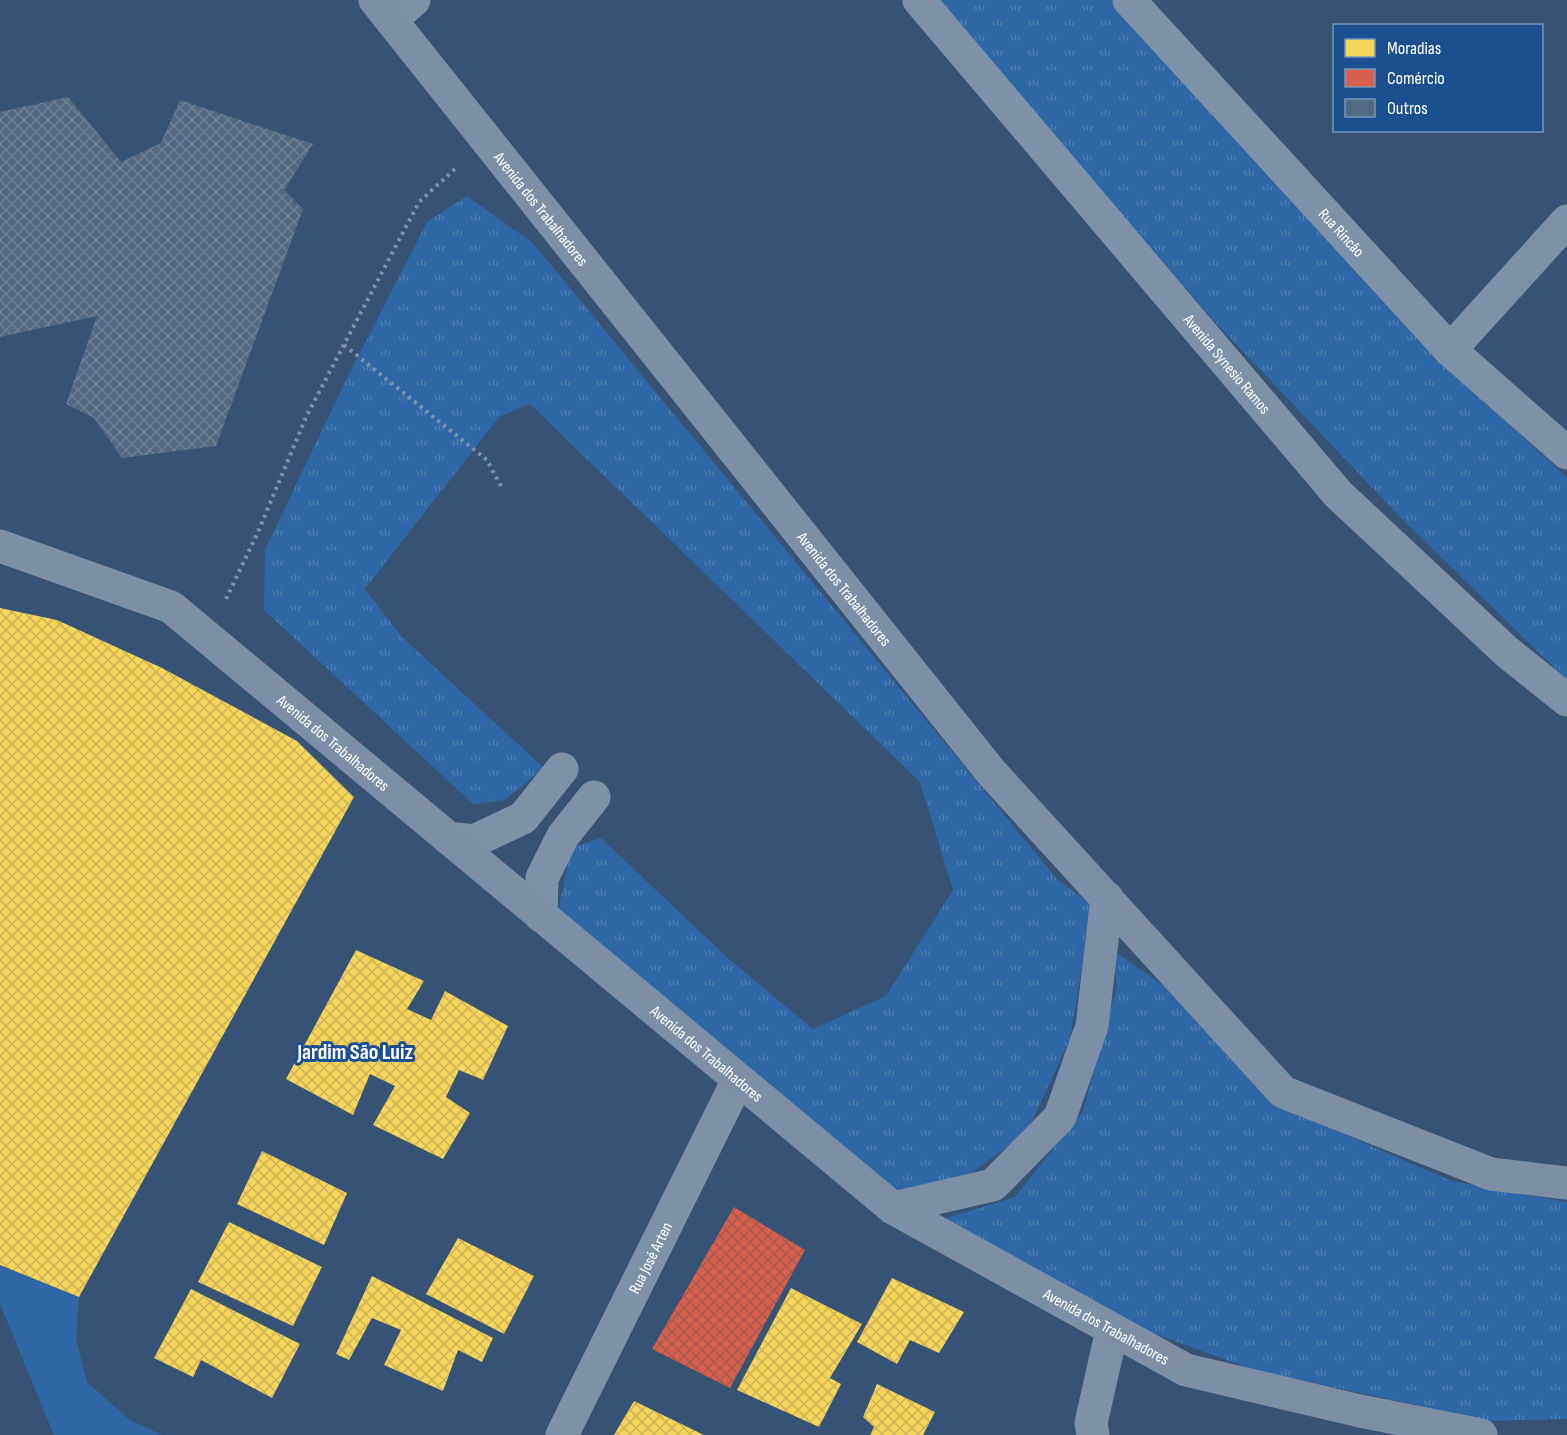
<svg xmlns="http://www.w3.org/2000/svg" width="1567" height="1435" font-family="'Sofia Sans Condensed',sans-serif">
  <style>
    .grass { fill: url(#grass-tufts) }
    .park { fill: #2f66a5 }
    .homes { fill: url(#homes-cross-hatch) }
    .shops { fill: url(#shops-cross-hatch) }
    .building { fill: url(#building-cross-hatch) }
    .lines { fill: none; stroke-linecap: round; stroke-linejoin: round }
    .path { stroke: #7d92a8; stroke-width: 4; stroke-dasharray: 3 4.5; stroke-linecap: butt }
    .minor { stroke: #7d92a8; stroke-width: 33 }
    .major { stroke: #7d8ea7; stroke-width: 33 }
    .labels { text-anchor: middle; stroke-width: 6; stroke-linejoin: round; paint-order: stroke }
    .street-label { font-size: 16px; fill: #fff; stroke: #1b4f8f }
    .district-label { font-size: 22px; font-weight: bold; fill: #fff; stroke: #1b4f8f }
  </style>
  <defs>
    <pattern id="grass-tufts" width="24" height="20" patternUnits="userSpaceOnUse" patternTransform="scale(1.5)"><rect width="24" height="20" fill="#2f66a5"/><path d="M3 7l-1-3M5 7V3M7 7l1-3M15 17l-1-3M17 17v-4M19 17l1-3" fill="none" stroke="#4e7db2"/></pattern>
    <pattern id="homes-cross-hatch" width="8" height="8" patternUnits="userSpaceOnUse" patternTransform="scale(1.5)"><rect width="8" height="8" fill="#f6d55c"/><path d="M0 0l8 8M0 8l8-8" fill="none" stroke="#ccb358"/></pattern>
    <pattern id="shops-cross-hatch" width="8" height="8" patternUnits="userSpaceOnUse" patternTransform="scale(1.5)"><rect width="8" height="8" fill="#d6604d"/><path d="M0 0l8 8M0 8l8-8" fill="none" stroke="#a6594d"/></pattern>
    <pattern id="building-cross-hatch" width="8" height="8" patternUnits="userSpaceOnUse" patternTransform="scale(1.5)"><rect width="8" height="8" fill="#526984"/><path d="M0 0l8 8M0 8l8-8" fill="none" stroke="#6c8096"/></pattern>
  </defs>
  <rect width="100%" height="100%" fill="#365274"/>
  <path class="grass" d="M936,0h176l141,160 263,271 51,46v203l-167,-163 -184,-194z
    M467,196l66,47 524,636 35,26 -22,134 -43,93 -57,42 -70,22 -342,-284 13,-64 30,-10 128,121 84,70 73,-33 67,-106 -33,-108 -390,-378 -31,13 -134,172 37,48 142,131 -39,32 -32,4 -209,-194 1,-60 81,-170 81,-158z
    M1113,950l51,36 110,118 178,77 115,21v217l-76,2 -237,-51 -107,-39 -207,-111 75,-23 68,-86 34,-125z"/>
  <path class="park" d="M0,1265l79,32 -3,41 11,44 43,38 32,15h-108l-54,-131z"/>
  <path class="homes" d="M0,608l57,12 105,48 135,73 57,56 -275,500 -79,-32z
    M356,950l68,31 -17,28 24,11 14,-29 63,35 -25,54 -24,-10 -13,27 24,16 -27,46 -70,-34 22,-39 -25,-12 -17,41 -67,-36z
    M262,1151l85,42 -23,52 -87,-41z
    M229,1222l93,45 -29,59 -95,-44z
    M458,1238l76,38 -30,58 -78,-40z
    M372,1276l121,62 -11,24 -24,-12 -15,41 -59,-26 17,-35 -29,-12 -23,42 -13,-6z
    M892,1278l72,34 -25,41 -29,-13 -13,24 -40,-22z
    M791,1288l71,36 -32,54 11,6 -22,43 -82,-37z
    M191,1289l109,55 -28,54 -71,-38 -8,17 -39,-19z
    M877,1384l58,28 -12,23h-53l4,-8 -11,-10z
    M634,1401l70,34h-90z"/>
  <path class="shops" d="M734,1207l71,43 -75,138 -78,-39z"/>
  <path class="building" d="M68,97l53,65 40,-19 19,-43 133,44 -29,46 19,19 -87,237 -94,12 -28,-40 -28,-14 31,-88 -97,21v-225z"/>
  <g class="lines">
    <path class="path" d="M344,345l143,115 15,28
      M226,599l32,-67 49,-117 112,-213 36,-33"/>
    <g class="minor">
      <path id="s1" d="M919,0l419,494 169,158 60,48"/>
      <path id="s2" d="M1129,0l321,350 117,103"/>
      <path d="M391,20l23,-20"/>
      <path d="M1450,350l117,-129"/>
      <path d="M448,838l26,3 49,-23 39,-49"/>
      <path d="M541,916l1,-38 21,-42 31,-39"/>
      <path id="s3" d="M562,1435l176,-355"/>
      <path d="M1093,1435l-2,-12 21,-93"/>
    </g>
    <g class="major">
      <path id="s4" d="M375,0l616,772 292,320 208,82 76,9"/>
      <path id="s5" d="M0,546l171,61 722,601 293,162 174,41 121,24"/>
      <path d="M893,1208l100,-23 67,-68 32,-91 15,-128"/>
    </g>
  </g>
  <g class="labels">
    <g class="street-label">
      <text dy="6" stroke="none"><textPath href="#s4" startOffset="267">Avenida dos Trabalhadores</textPath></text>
      <text dy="6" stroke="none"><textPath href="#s2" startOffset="315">Rua Rincão</textPath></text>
      <text dy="6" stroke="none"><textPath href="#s1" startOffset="477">Avenida Synesio Ramos</textPath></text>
      <text dy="6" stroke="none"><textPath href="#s4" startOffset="753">Avenida dos Trabalhadores</textPath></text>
      <text dy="6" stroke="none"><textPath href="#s5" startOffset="393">Avenida dos Trabalhadores</textPath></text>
      <text dy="6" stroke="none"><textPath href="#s5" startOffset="879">Avenida dos Trabalhadores</textPath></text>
      <text dy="6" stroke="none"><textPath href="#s3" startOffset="198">Rua José Arten</textPath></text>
      <text dy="6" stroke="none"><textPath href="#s5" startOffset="1365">Avenida dos Trabalhadores</textPath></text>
    </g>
    <g class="district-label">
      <text x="355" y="1059">Jardim São Luiz</text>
    </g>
  </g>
  <rect x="1333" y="24" width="210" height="108" fill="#1b4f8f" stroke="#7695bc" stroke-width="1.5"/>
  <rect x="1345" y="39" width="30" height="18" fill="#f6d55c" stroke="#7695bc" stroke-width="1.5"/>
  <text x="1387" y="54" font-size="18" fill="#ffffff">Moradias</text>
  <rect x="1345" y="69" width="30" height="18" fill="#d6604d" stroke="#7695bc" stroke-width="1.5"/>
  <text x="1387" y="84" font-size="18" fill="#ffffff">Comércio</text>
  <rect x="1345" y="99" width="30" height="18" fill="#526984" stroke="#7695bc" stroke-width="1.5"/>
  <text x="1387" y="114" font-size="18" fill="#ffffff">Outros</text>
</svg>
